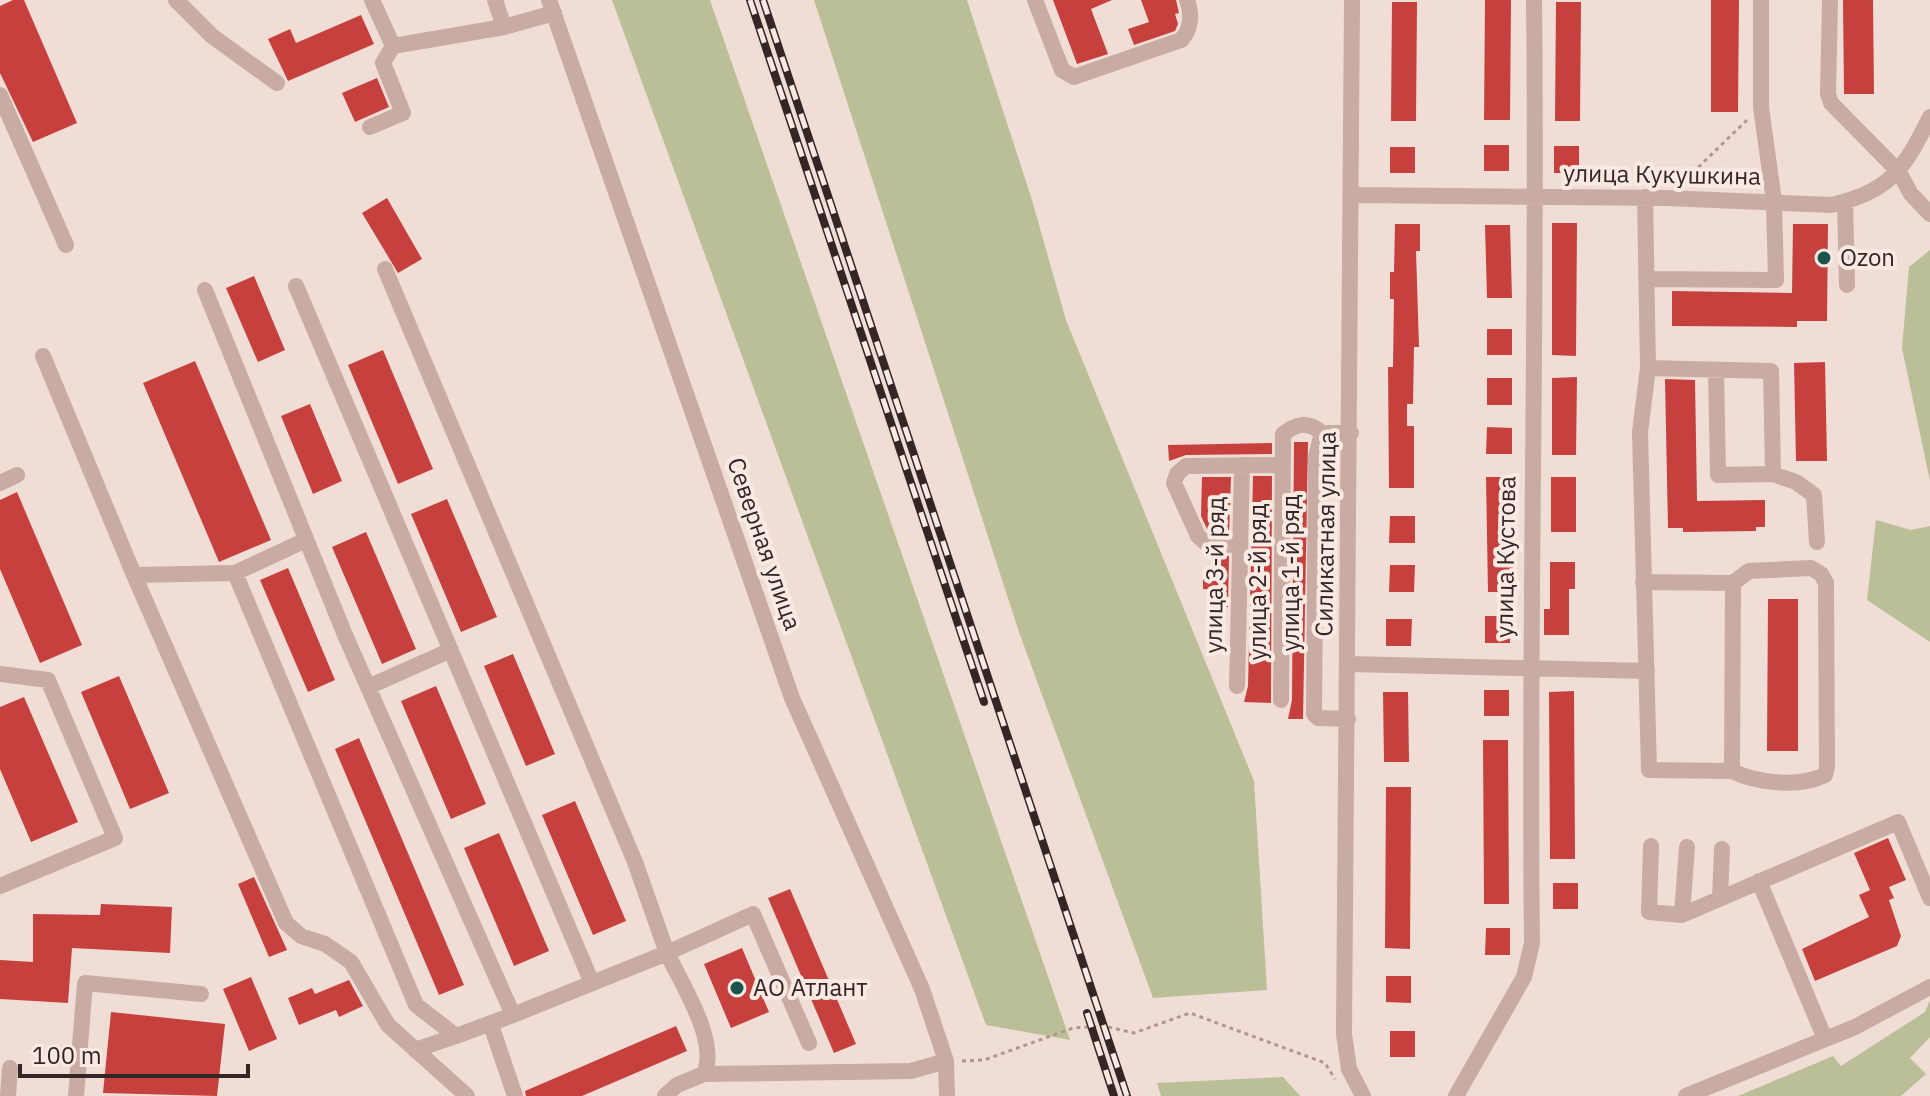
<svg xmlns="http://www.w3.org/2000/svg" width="1930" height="1096" font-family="'IBM Plex Sans',sans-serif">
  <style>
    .green { fill: #babf97 }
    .building { fill: #c6413e }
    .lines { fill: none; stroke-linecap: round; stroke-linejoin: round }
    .path { stroke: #b4958d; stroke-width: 3; stroke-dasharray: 4 4; stroke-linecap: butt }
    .minor { stroke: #c8aba2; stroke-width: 16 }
    .rail-casing { stroke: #332625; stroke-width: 8 }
    .rail { stroke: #f8e9e2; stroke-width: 5; stroke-dasharray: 15; stroke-linecap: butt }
    .poi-dot { fill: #1b544b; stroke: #f8e9e2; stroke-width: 3 }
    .labels { text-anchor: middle; stroke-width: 8; stroke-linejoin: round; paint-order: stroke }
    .street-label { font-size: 24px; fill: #332625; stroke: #f8e9e2 }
    .poi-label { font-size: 24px; fill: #332625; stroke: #f8e9e2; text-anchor: start }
  </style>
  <rect width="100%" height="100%" fill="#f0ded6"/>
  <path class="green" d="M612,0h98l360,1040 -84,-15z
    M814,0h153l65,200 34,120 188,461 13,209 -114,8 -134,-366z
    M1930,250v231l-28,-133 7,-81z
    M1876,520l35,10 19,-4v116l-63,-42z
    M1930,1000v37l-20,21 16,16 -25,22h-163l95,-40 8,10 84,-54z
    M1283,1077l17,19h-139l-4,-13z"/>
  <path class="building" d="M13,0h11l53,123 -44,19 -33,-69v-67z
    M1053,0h59l-21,9 17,45 -31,10z
    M1141,0h35l3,13 -4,1 3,10 -3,7 -41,14 -6,-16 21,-7z
    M1485,0h26l-1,120h-26z
    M1711,0h28l-1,112h-27z
    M1843,0h30l1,94h-30z
    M1392,2h25l-1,119h-25z
    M1556,2h25l-1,119h-25z
    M361,15l13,29 -86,37 -20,-42 22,-10 6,14z
    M377,78l12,29 -34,15 -13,-29z
    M1484,145h25v26h-25z
    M1554,146h25v27h-25z
    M1390,147h25v26h-25z
    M387,198l35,61 -24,14 -36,-60z
    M1552,223h25l-1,133 -24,-1z
    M1395,224h25v27h-4l3,96h-5l-1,57h-6v22h7v62h-25l-1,-121h5l1,-68h-4v-27h4z
    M1793,224h35l-1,97h-30v6l-125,-1v-35l120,2z
    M1485,225h25l2,73h-25z
    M254,276l31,74 -27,12 -32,-74z
    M1487,329h25v26h-25z
    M383,350l50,119 -35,15 -50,-119z
    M195,361l76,179 -52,22 -76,-179z
    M1825,362l2,99h-31l-2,-98z
    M1577,377l-1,78h-24v-77z
    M1487,378h25v27h-25z
    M1665,379l30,1 2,121 68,-1v27h-9v4l-73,1v-4h-15z
    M310,404l32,77 -29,13 -32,-78z
    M1487,427l25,1v26h-26z
    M1294,442h14l-5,277h-15l4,-19z
    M1272,443v11l-86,1 -17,6 -1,-16z
    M1253,476h19l-1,227 -27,-1 4,-16z
    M1202,477h29l-2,57 -22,-5 -6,-13z
    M1486,477h25l2,115h-25z
    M1551,477h25v55h-25z
    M17,492l65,153 -42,18 -40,-94v-69z
    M447,499l50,118 -36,15 -50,-118z
    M1390,516h25v27h-26z
    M366,532l50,117 -34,15 -50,-117z
    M1217,555l12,1 -1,51h-12l1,-17 -14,-1v-18l14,1z
    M1550,562h25v27h-6v46h-25v-26h6z
    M1390,565h25l-1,27h-25z
    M288,568l47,112 -27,12 -48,-112z
    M1768,599h30v152h-31z
    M1485,616h25v27h-25z
    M1386,619h26l-1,27h-25z
    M513,654l42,100 -29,12 -42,-100z
    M119,676l50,117 -39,16 -49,-117z
    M436,686l50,118 -35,15 -50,-118z
    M1484,690h25v26h-25z
    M1574,691l1,168h-25l-1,-167z
    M1383,692h25l1,70h-25z
    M24,697l54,125 -47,20 -31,-73v-62z
    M359,738l105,247 -25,10 -104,-246z
    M1483,740h25l1,164h-25z
    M1386,787h25l-1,162 -25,-1z
    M575,801l51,120 -33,14 -51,-120z
    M499,833l50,118 -35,15 -50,-118z
    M1888,838l18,42 -17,7 5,11 -5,2 12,36 -4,10 -82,35 -13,-32 67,-32 -10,-22 11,-5 -16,-37z
    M254,877l33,73 -18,7 -31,-73z
    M1553,883h25v26h-25z
    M790,889l66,155 -22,9 -66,-155z
    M101,904l71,3 -2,46 -98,-5 -4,55 -68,-4v-39l33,2v-48l67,1z
    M1486,928h24v27h-25z
    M742,948l27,64 -38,16 -27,-64z
    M1386,976h25v27l-25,-1z
    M251,977l26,62 -28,12 -26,-62z
    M349,980l14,26 -24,11 -3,-7 -37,15 -11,-27 24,-10 3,6z
    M111,1012l114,12 -8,72 -114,-3z
    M676,1026l11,25 -105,45h-56l-1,-5z
    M1390,1031h25v26h-25z"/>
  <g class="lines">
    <path class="path" d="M1681,184l66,-64
      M962,1061l22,-1 89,-32 31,-2 30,7 56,-20 135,50 10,16"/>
    <path class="minor" d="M176,0l36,36 65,47
      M372,0l21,46 111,-19 50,-14
      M495,0l9,27
      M549,0l243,698 130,291 24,72 1,35
      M1035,0l27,70 12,7 107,-37c11,-11 11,-27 6,-40
      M1352,0l-8,1034 5,35 14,27
      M1830,0l-2,94 3,9 68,69 12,22 19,20
      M0,95l66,150
      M370,127l33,-14 -20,-50 10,-17
      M1352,195l314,3 165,7c59,-13 73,-36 99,-88
      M1845,201l2,84
      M385,269l250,593 32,91 86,-39 56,129
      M1646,279l130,1 -2,-79 -13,-94v-107
      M296,286l296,697
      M205,290l140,345 168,380 154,-62c15,32 52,88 37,121l-27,11 -12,11
      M43,356l91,219 101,-2 181,432 40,31 57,-21
      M1648,368l123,3 2,103 -55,1 -2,-105
      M1322,433l-6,24 -2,257 4,4 30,1
      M1773,474l23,8 18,13 3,47
      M0,483l17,-8
      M1240,545l-33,-1 -9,-8 -24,-53 3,-9 9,-8 97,-1
      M235,573l71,-33
      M134,575l152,348 15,13 24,8 26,18 37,63 79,71
      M1643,582l90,1 -1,188 -83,-1 -9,-338 8,-64 -3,-171
      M1348,664l299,7
      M0,674l48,6 67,158 -115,48
      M1237,686l5,-221
      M368,687l83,-37
      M1281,700l2,-266c14,-11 25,-13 39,-1h29
      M1732,771c25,12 66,17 93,4l2,-8 -1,-184 -5,-9 -10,-6 -62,3 -16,12
      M1651,846l-2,66 33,3 216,-93 32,76
      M1759,881l66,158
      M1720,898l2,-49
      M1682,915l5,-68
      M491,1025l24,71
      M415,1050l41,-14
      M704,1074l207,-3 35,-10
      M8,1096l2,-28
      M76,1096l9,-113 116,11
      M1456,1096l68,-119 8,-34c-4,-315 6,-629 2,-943
      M1686,1096l169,-69 75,-40"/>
    <defs>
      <path id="rail" d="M750,0l234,702
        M763,0l364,1096
        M1087,1013l27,83"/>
    </defs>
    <use href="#rail" class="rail-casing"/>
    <use href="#rail" class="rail"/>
  </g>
  <g class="poi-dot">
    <circle cx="1824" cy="258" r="8"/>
    <circle cx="737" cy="988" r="8"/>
  </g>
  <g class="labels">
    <g class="street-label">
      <text transform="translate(1662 175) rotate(1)" y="8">улица Кукушкина</text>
      <text transform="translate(1326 534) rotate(-89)" y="8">Силикатная улица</text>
      <text transform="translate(764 544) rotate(71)" y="8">Северная улица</text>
      <text transform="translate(1506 557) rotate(-89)" y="8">улица Кустова</text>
      <text transform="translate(1291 573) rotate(-90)" y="8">улица 1-й ряд</text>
      <text transform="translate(1215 575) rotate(-89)" y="8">улица 3-й ряд</text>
      <text transform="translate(1258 582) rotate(-90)" y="8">улица 2-й ряд</text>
    </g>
    <g class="poi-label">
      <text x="1840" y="266">Ozon</text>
      <text x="753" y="996">АО Атлант</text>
    </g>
  </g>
  <path d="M20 1064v12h228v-12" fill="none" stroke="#332625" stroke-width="4"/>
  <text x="32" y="1064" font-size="24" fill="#332625" stroke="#f8e9e2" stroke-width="6" paint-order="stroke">100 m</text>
</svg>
